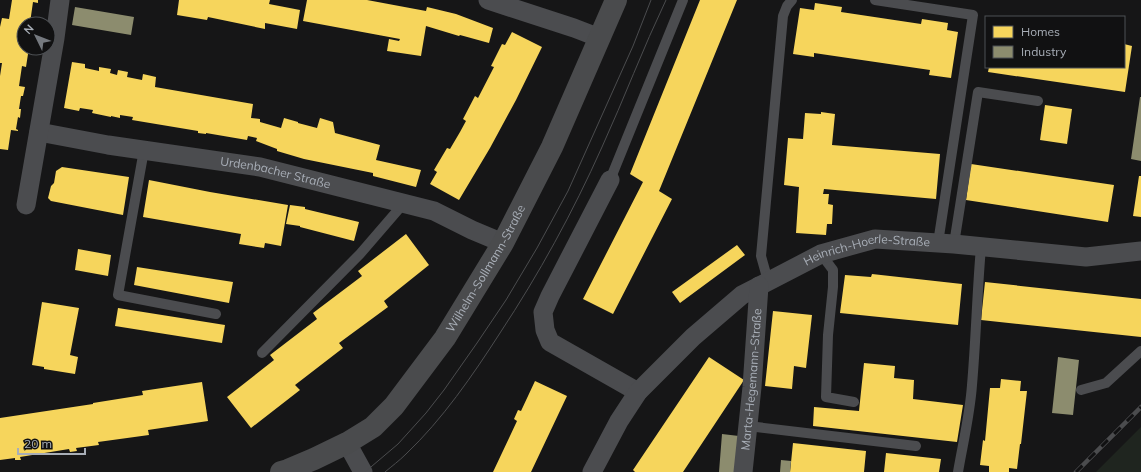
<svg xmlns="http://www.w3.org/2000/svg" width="1141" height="472" font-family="Mulish,sans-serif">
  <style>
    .green { fill: #1f251f }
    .homes { fill: #f6d55c }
    .industry { fill: #8c8c6e }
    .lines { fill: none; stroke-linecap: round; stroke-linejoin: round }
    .lane { stroke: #4b4c4f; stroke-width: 10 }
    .street { stroke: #4b4c4f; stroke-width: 19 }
    .secondary { stroke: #4a4b4d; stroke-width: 22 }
    .tram { stroke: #4b4c4e; stroke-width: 1 }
    .rail-casing { stroke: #4b4c4e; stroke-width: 4.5 }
    .rail { stroke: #111112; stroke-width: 3; stroke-dasharray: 9; stroke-linecap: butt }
    .labels { text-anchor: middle; stroke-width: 4; stroke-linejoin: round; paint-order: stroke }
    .street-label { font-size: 12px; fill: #a8aeb7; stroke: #111112 }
  </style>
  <rect width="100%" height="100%" fill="#161617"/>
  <path class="green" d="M1141,427v45h-45z"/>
  <path class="homes" d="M12,0h26v3l-5,-1 -3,21h3v1h-9v24h8l-1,6h-3l-2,13 -4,-1 -3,20 6,1 -2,9h-2l-2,13h2l-1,9 -2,-1 -2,12 2,1v1l-7,-1 -3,20 -8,-1v-73l2,-13h-2v-36l2,-9 7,1z
    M179,0h91l-1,4 31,6 -3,19 -32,-6v6l-57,-12 -1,3 -30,-5z
    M307,0h60l59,11 1,-4 29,7 37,14 -4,15 -29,-8 -1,1 -33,-10 -5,30 -34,-5 2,-12 10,2 1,-2 -97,-18z
    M700,0h37l-78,191 13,8 -59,115 -30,-15 60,-117 -13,-8z
    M815,3l27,4 -1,5 80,12 1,-5 26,4 -1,7 11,2 -7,46 -22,-3 1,-5 -116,-17v4l-21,-3 7,-46 14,2z
    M512,32l30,15 -26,53 -26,48 -31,52 -29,-16 7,-12 -3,-2 13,-22 3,1 10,-17 6,-11 -3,-2 12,-23 3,2 16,-31 -3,-1 11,-22 3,1z
    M1124,44l8,2 -7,46 -137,-20 1,-5h135z
    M72,62l13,2v4l14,3v-4l12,2 -1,4 7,2 1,-5 10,2 -1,5 15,3 1,-6 13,3 -1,10 98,17 -2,14 9,1v3l21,6 3,-10 14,4v1l19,5 3,-10 13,4 2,11 45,12 -4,15 45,10 -5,17 -43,-11v-3l-69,-14 -27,-8v-2l-21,-8 1,-3 -9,-2 -1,4 -41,-7v1l-8,-1v-2l-66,-11 1,-3 -13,-2v3l-9,-2v1l-19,-4 1,-3 -13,-2 -1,3 -15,-3z
    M1045,105l27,4 -5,35 -27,-4z
    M821,112l14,2 -3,31 108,9 -4,45 -112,-10 -1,5h6l-1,10 5,1 -1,19h-5l-1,11 -30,-2 3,-46 -15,-2 4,-47 15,1 2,-26 16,1z
    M971,164l143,21 -6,37 -142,-22z
    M62,167l67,10 -6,38 -72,-14 -3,-3 3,-12 3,-3 2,-12z
    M1139,176h2v41l-8,-1z
    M149,180l61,12 78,13 -7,41 -16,-3 -1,5 -25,-4 2,-10 -98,-17z
    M290,205l15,2v2l54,13 -5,19 -54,-14v-1l-14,-2z
    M406,234l23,31 -45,36 4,6 -49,36 4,5 -48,37 5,5 -49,38 -24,-31 47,-37 -4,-5 47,-36 -4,-6 49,-37 -4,-5z
    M737,245l8,10 -65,48 -8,-11z
    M78,249l33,6 -3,21 -33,-6z
    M137,267l96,15 -4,21 -95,-18z
    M872,274l90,10 -4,41 -118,-12 5,-38 26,2z
    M985,282l156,17v38l-160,-17z
    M42,302l37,6 -9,47 8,2 -3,17 -31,-5v-2l-12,-2z
    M118,308l107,17 -3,18 -107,-17z
    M773,311l39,4 -6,53 -12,-2 -2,23 -27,-3z
    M709,357l35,23 -61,92h-48l-2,-2z
    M864,363l31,3 -1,12 20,2 -1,19 50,6 -6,37 -144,-16 1,-19 45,4z
    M1001,379l20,2 -1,10h7l-6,53h-1l-3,25 -8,-1v4h-20v-6l-9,-1 3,-25 2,1 5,-53h10z
    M535,381l32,15 -36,76h-38l24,-51 -3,-2 4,-9 3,1z
    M202,382l6,39 -60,9 1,5 -51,7 1,3 -23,3 1,3 -7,1 -1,-3 -49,8 1,3h-6v-2l-15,2v-42l93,-14v-1l50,-8 -1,-4z
    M793,443l73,8 -2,21h-74z
    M886,453l55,6 -2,13h-55z"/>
  <path class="industry" d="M75,7l59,10 -3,18 -59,-10z
    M1140,97h1v64l-10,-2z
    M1058,357l21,3 -6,55 -21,-2z
    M722,434l17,2 -4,36h-16z
    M781,460l10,1 -1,11h-10z"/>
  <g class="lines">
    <path class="lane" d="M875,0l98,15 -35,228
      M144,150l-26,145 98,19
      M610,180l73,-180
      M954,244l24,-152 60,9
      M821,254l12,16v17l-5,48 -2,62 28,5
      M768,281l-7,-25 22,-240 4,-10 5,-6
      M262,353l98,-99 44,-51
      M1081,390l25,-7 35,-32
      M748,426l168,20
      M958,472c5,-29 12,-58 14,-87 4,-46 5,-92 9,-138"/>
    <g class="street">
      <path d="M488,0l86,28 26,10"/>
      <path id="s1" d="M39,132l69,13 152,22 174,44 38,19 31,13"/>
      <path d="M610,180l-60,116 -7,16 2,18 5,12 88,50"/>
      <path d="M26,205l29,-167 5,-38"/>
      <path d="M347,443l16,29"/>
      <path id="s2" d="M592,472l27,-51 19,-29 55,-55 49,-42 79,-41 54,-15 79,5 132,13 55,-6"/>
      <path id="s3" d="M743,472l9,-85 7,-101"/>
    </g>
    <path class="secondary" id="s4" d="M281,472l7,-2 26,-11 33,-16 26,-16 21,-21 51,-68 58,-95 49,-96 64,-147"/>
    <path class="tram" d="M365,472l33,-28 28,-31 18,-23 33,-47 29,-43 31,-52 31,-57 65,-145 18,-46
      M385,472c7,-6 14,-11 21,-18 36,-34 67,-79 94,-121 39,-59 73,-121 102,-186 22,-48 41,-99 64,-147"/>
    <defs>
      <path id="rail" d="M1076,472l65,-65"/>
    </defs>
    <use href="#rail" class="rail-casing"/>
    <use href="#rail" class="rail"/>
  </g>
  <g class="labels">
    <g class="street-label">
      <text dy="4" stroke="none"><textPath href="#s1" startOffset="240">Urdenbacher Straße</textPath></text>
      <text dy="4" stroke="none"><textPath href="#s2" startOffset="370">Heinrich-Hoerle-Straße</textPath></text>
      <text dy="4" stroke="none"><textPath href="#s4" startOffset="298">Wilhelm-Sollmann-Straße</textPath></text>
      <text dy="4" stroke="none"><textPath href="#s3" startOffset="93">Marta-Hegemann-Straße</textPath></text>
    </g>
  </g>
  <rect x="985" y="16" width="140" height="52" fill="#111112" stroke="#4d5054"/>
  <rect x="993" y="26" width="20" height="12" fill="#f6d55c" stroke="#4d5054"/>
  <text x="1021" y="36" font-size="12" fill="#a8aeb7">Homes</text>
  <rect x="993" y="46" width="20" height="12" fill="#8c8c6e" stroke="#4d5054"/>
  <text x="1021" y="56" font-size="12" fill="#a8aeb7">Industry</text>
  <g transform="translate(36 36) rotate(313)"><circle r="19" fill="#111112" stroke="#4d5054"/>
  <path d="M0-3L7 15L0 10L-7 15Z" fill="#75797f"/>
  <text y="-6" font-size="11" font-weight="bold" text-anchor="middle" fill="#a8aeb7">N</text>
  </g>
  <path d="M18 448v6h67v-6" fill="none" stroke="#a8aeb7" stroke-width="2"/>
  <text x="24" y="448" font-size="12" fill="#a8aeb7" stroke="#111112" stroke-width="3" paint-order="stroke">20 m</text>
</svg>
